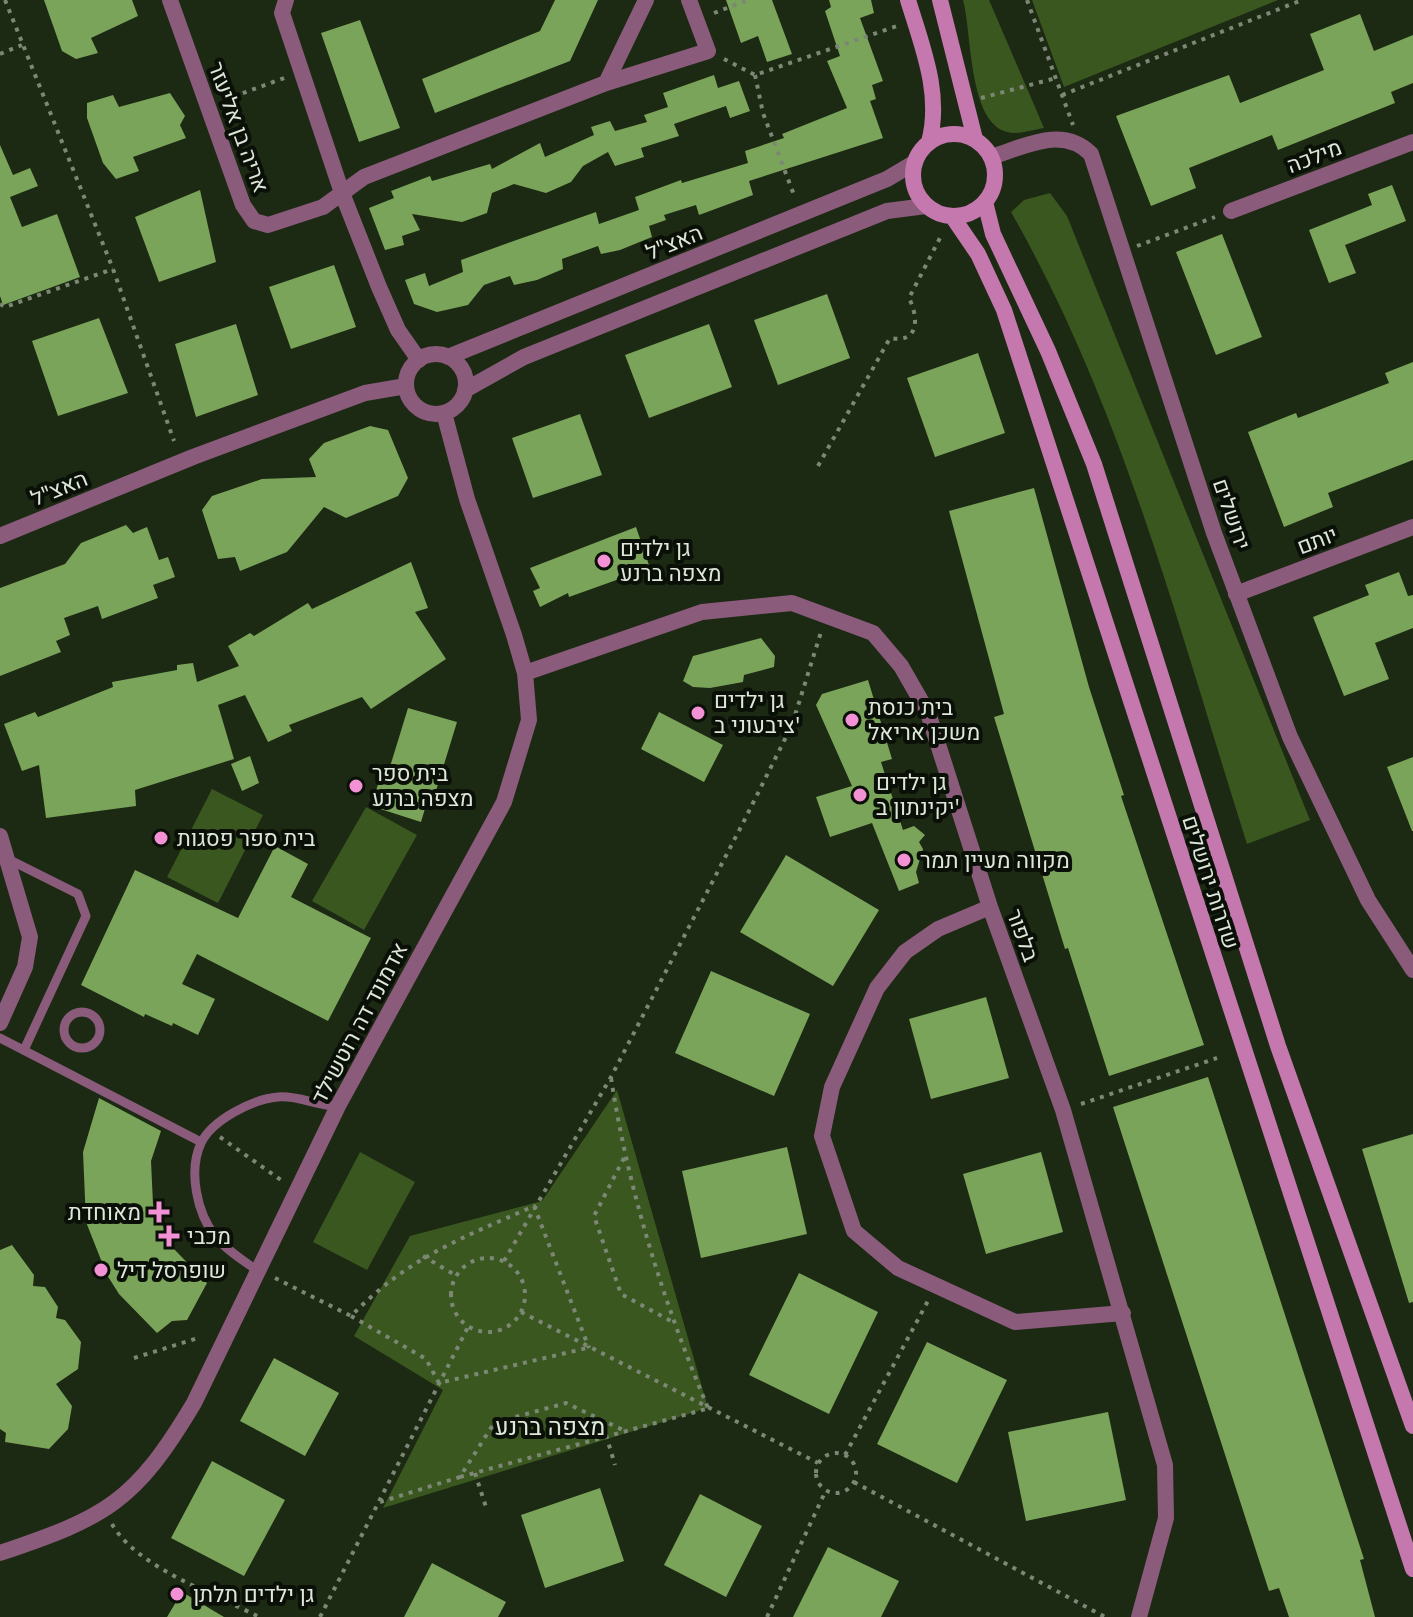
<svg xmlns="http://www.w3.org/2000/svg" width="1413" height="1617" font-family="'Nunito Sans',Heebo,sans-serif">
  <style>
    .green { fill: #39571f }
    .building { fill: #7aa45a }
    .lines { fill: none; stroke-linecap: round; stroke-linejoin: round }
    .path { stroke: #7c8775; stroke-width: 4; stroke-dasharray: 4 6; stroke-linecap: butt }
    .service { stroke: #8b5b7b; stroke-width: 9 }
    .minor { stroke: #8b5b7b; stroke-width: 16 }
    .tertiary { stroke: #8b5b7b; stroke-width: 16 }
    .secondary { stroke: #c578ad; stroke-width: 16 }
    .poi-dot { fill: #f391d5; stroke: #0a1007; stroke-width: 3 }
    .labels { text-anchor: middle; stroke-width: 8; stroke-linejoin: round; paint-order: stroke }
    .street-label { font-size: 22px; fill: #dee7d9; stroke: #0a1007 }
    .poi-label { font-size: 22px; fill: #dee7d9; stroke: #0a1007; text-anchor: start }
    .neighbourhood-label { font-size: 24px; fill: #dee7d9; stroke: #0a1007 }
  </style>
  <rect width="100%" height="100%" fill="#1c2913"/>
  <path class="green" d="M963,0h26l55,128c-11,2 -27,7 -37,4 -39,-10 -35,-100 -44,-132z
    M1032,0h246l-214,87z
    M1050,193l17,23 243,604 -63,24c-68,-214 -124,-436 -236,-632l13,-12z
    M212,789l51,26 -45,88 -51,-26z
    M366,807l51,28 -53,95 -52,-29z
    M617,1090l91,318 -325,100 60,-118 -89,-54 56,-100 132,-35z
    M360,1152l55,30 -48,88 -54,-28z"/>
  <path class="building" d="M44,0h88l6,16 -47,22 7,15 -22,6 -14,-8z
    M555,0h43l-28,61 -135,52 -13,-34 118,-48z
    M726,0h46l20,54 -25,8 -9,-26 -17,7z
    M829,0h42l3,13 -14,5 23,63 -11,4 4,14 -6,2 13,37 -134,43 4,14 -35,13 -19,7 -3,-10 -32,10 2,5 -17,6 3,11 -32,13 -19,4 -3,-8 -36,13 1,10 -26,11 -23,5 -4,-9 -26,9 -16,20 -31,7 -23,-8 -9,-24 20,-7 4,13 34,-14 -2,-12 47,-17 88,-31 3,12 40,-14 -4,-13 46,-17 1,3 66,-20 -3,-12 39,-13 -2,-4 65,-26 -20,-47 13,-5 -15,-45 6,-4z
    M1360,14l14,37 39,-16v48l-22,9 4,11 -117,47 -6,-15 -83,33 7,20 -45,18 -35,-90 113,-41 11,28 84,-33 -14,-36z
    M360,20l40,108 -41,14 -38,-109z
    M714,75l4,13 21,-7 11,30 -20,7 -4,-12 -52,18 5,12 -38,12 3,9 -29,9 -7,-14 -25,14 -12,16 -25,11 -32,-9 -22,9 -5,20 -25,9 -50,-8 8,16 -18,6 2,9 -19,5 -16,-42 25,-10 -3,-7 39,-15 2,5 58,-17 2,5 48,-26 5,14 49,-22 -3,-8 19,-6 5,10 32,-9 -3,-7 24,-8 -5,-14z
    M170,93l15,23 -5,9 6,13 -53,19 6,14 -23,8 -13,-16 -16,-45v-15l26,-8 6,12z
    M0,145l13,30 17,-7 8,18 -28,11 12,30 35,-13 23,63 -77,28 -3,-9z
    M1392,185l14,36 -61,24 11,28 -27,10 -20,-53 63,-25 -4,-11z
    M200,190l16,72 -57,20 -24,-65z
    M1222,234l40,103 -46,18 -40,-103z
    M334,265l22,62 -65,22 -22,-62z
    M827,294l23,64 -72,27 -24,-65z
    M99,318l29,75 -70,23 -26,-75z
    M236,324l22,71 -62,22 -21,-73z
    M709,324l23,63 -83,31 -24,-63z
    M978,353l27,80 -70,24 -28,-79z
    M1413,362v98l-85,33 5,14 -49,20 -36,-95 48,-19 2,5 91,-35 -4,-10z
    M580,414l22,61 -69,23 -21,-60z
    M370,426l18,4 20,48 -10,18 -52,22 -22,-11 -37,45 -47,19 -5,-14 -17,2 -16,-49 10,-14 50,-17 54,-2 -7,-18 15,-16z
    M1034,488l55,199 35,108 -3,1 83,249 -95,31 -41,-128 -3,1 -71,-232 10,-3 -55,-203z
    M126,525l7,8 14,-6 12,33 9,-3 7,20 -22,8 5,13 -56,21 -4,-13 -34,12 6,17 -14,6 5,11 -61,24v-88l65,-24 16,-21z
    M636,527l14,41 -81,29 -1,-4 -28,14 -7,-16 7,-3 -10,-20z
    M411,562l17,46 -13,4 31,47 -75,50 -9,-12 -73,28 3,6 -24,11 -23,-47 -27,10 16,54 -99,31 1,16 -90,12 -7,-53 -17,6 -18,-47 31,-12 3,5 75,-30 -1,-5 65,-12v-5l16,-2 4,19 42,-16 -11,-20 22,-13 4,3 54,-33 4,6z
    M1399,572l9,24 5,-1v33l-38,15 14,36 -45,17 -31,-79 56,-22 -4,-10z
    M761,638l14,18 -1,11 -30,8 -1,7 -33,6 -17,-1 -10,-6 10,-25z
    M868,680l24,79 -11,3 22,68 11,-4 11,9 -6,7 4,7 -7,23 3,11 -20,8 -27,-68 -42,14 -14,-40 36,-11 -36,-81 6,-11z
    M408,708l49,14 -22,72 -5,-2 -9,30 -50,-16 12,-37 6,1z
    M659,712l64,33 -19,37 -63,-33z
    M250,756l9,27 -17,8 -11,-27z
    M1413,757v74h-1l-25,-64z
    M275,846l33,18 -17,33 80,41 -43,83 -131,-67 -15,30 33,15 -17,36 -25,-12 -1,3 -27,-12 -1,3 -63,-32 54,-115 103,48z
    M786,855l93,55 -46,76 -93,-54z
    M711,971l99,43 -36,82 -99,-43z
    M986,997l23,81 -78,21 -22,-80z
    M1208,1077l156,482 -4,1 15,57h-86l-10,-29 -10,3 -156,-484z
    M99,1098l62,33 -10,30 2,43 20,44 34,35 -20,37 -15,1 -15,12 -38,-39 -12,-19 -21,-53 -3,-70z
    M1413,1134v168l-4,1 -47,-154z
    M787,1147l20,87 -106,24 -19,-87z
    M1041,1152l22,80 -77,22 -23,-80z
    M12,1245l22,30 -1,11 12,1 13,20 -2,11 9,2 16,22 -3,27 -22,15 16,22 -4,23 -19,20 -44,-7 1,-9 -6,-4v-179z
    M799,1273l79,39 -49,102 -80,-39z
    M927,1342l80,38 -50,103 -80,-39z
    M274,1358l65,35 -34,63 -65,-35z
    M1108,1412l18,88 -100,21 -18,-89z
    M212,1461l73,39 -41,76 -73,-38z
    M600,1488l24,73 -79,27 -24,-73z
    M700,1494l62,32 -36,71 -62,-32z
    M828,1547l71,34 -18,36h-88z
    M432,1563l74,39 -8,15h-94z
    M182,1592l42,25h-57z"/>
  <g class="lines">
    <path class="path" d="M5,0l108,269 61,172
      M1027,0l46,125
      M714,13l34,-13
      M0,54l22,-9
      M724,59l31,16 142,-49
      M755,75l8,38 31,82
      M1062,95l240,-95
      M981,98l75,-20
      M224,100l63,-23
      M1137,246l78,-29
      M0,304l5,3 108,-38
      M818,466l72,-128c29,6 29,-20 19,-40l33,-64
      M611,1078c18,115 52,223 97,330
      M1081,1104l136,-46
      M220,1137l61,43
      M624,1158l-30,58 27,78 50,27
      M423,1256l32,19
      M451 1295a37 37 0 1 1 74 0a37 37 0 1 1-74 0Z
      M504,1261l107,-184 133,-256 48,-96 29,-93
      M275,1278l76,38c58,-59 109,-77 183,-110l55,142
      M521,1312l297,151
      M351,1316l75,43 13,24 148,-35
      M134,1358l64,-20
      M606,1435l9,30
      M816 1473a20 20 0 1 1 40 0a20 20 0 1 1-40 0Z
      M845,1455l84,-156
      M475,1473l11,34
      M460,1477l246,-68
      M854,1482l251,135
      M380,1502l80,-25 34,-54 72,-20 57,27
      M112,1524c24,43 103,70 147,93
      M320,1617l148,-290
      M767,1617l59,-127"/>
    <path class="service" d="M8,859l70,35 8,22 -62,134
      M64 1030a18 18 0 1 1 36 0a18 18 0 1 1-36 0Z
      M0,1038l201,104
      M258,1271c-14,-10 -32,-21 -43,-35 -18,-23 -27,-65 -14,-93 11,-23 52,-44 77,-46 20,-2 39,9 60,9"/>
    <path class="minor" d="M170,0l73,205 11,16 14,4 55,-18 41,-30 242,-94
      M286,0l-4,13 60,180 37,94 19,43 21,30
      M646,0l-40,83 102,-32 -19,-51
      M991,157c33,-10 71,-32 100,-3l123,379 76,204 78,163 45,70
      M1231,211l182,-69
      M1236,594l177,-67
      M525,673l177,-61 90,-9 81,30 28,33 27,47 62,194 73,203 102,355 1,53 -27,99
      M0,836l30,101 -5,30 -25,56
      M990,907l-52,22 -33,23 -28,36 -45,99 -10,49 32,95 44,37 117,54 108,-9
      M0,1553c107,-36 135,-51 194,-150l144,-297 166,-304 25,-82 -4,-47 -11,-38 -47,-136 -23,-86"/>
    <path class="tertiary" d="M406 384a30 30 0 1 1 60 0a30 30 0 1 1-60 0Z
      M448,357l439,-178 27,-16
      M465,390l59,-33 363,-146 39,-5
      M0,536l193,-79 172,-64 41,-7"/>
    <path class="secondary" d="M908,0c14,46 34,94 21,142
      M940,0l35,139
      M913 175a41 41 0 1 1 82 0a41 41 0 1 1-82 0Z
      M985,202l8,32 55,117 46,113 184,582 135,380
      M952,216l26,38 26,56 409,1259"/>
  </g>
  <g class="poi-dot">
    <circle cx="604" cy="561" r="8"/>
    <circle cx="698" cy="713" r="8"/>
    <circle cx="852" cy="720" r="8"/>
    <circle cx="356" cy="786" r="8"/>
    <circle cx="860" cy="795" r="8"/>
    <circle cx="161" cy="838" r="8"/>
    <circle cx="904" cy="860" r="8"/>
    <path d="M155 1200h8v8h8v8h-8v8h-8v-8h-8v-8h8z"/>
    <path d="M165 1224h8v8h8v8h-8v8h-8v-8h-8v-8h8z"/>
    <circle cx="101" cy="1270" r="8"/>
    <circle cx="177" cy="1594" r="8"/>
  </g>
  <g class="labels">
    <g class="street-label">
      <text transform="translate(239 127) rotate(70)" y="8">אריה בן אליעזר</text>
      <text transform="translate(1314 156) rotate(-21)" y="8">מילכה</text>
      <text transform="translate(674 242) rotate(-22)" y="8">האצ"ל</text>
      <text transform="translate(59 488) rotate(-22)" y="8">האצ"ל</text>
      <text transform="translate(1232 514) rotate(71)" y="8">ירושלים</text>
      <text transform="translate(1317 540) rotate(-21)" y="8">יותם</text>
      <text transform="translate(1211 882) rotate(72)" y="8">שדרות ירושלים</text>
      <text transform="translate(1023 935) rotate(70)" y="8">בלפור</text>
      <text transform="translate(359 1023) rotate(-62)" y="8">אדמונד דה רוטשילד</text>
    </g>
    <g class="poi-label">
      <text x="620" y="556">גן ילדים<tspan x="620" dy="25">מצפה ברנע</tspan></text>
      <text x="714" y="708">גן ילדים<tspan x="714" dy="25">ציבעוני ב'</tspan></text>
      <text x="868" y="715">בית כנסת<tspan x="868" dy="25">משכן אריאל</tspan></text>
      <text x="372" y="781">בית ספר<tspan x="372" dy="25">מצפה ברנע</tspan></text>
      <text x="876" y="790">גן ילדים<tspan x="876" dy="25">יקינתון ב'</tspan></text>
      <text x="177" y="846">בית ספר פסגות</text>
      <text x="920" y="868">מקווה מעיין תמר</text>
      <text x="141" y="1220" text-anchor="end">מאוחדת</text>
      <text x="187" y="1244">מכבי</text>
      <text x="117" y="1278">שופרסל דיל</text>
      <text x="193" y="1602">גן ילדים תלתן</text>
    </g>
    <g class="neighbourhood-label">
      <text x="550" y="1435">מצפה ברנע</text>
    </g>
  </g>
</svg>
